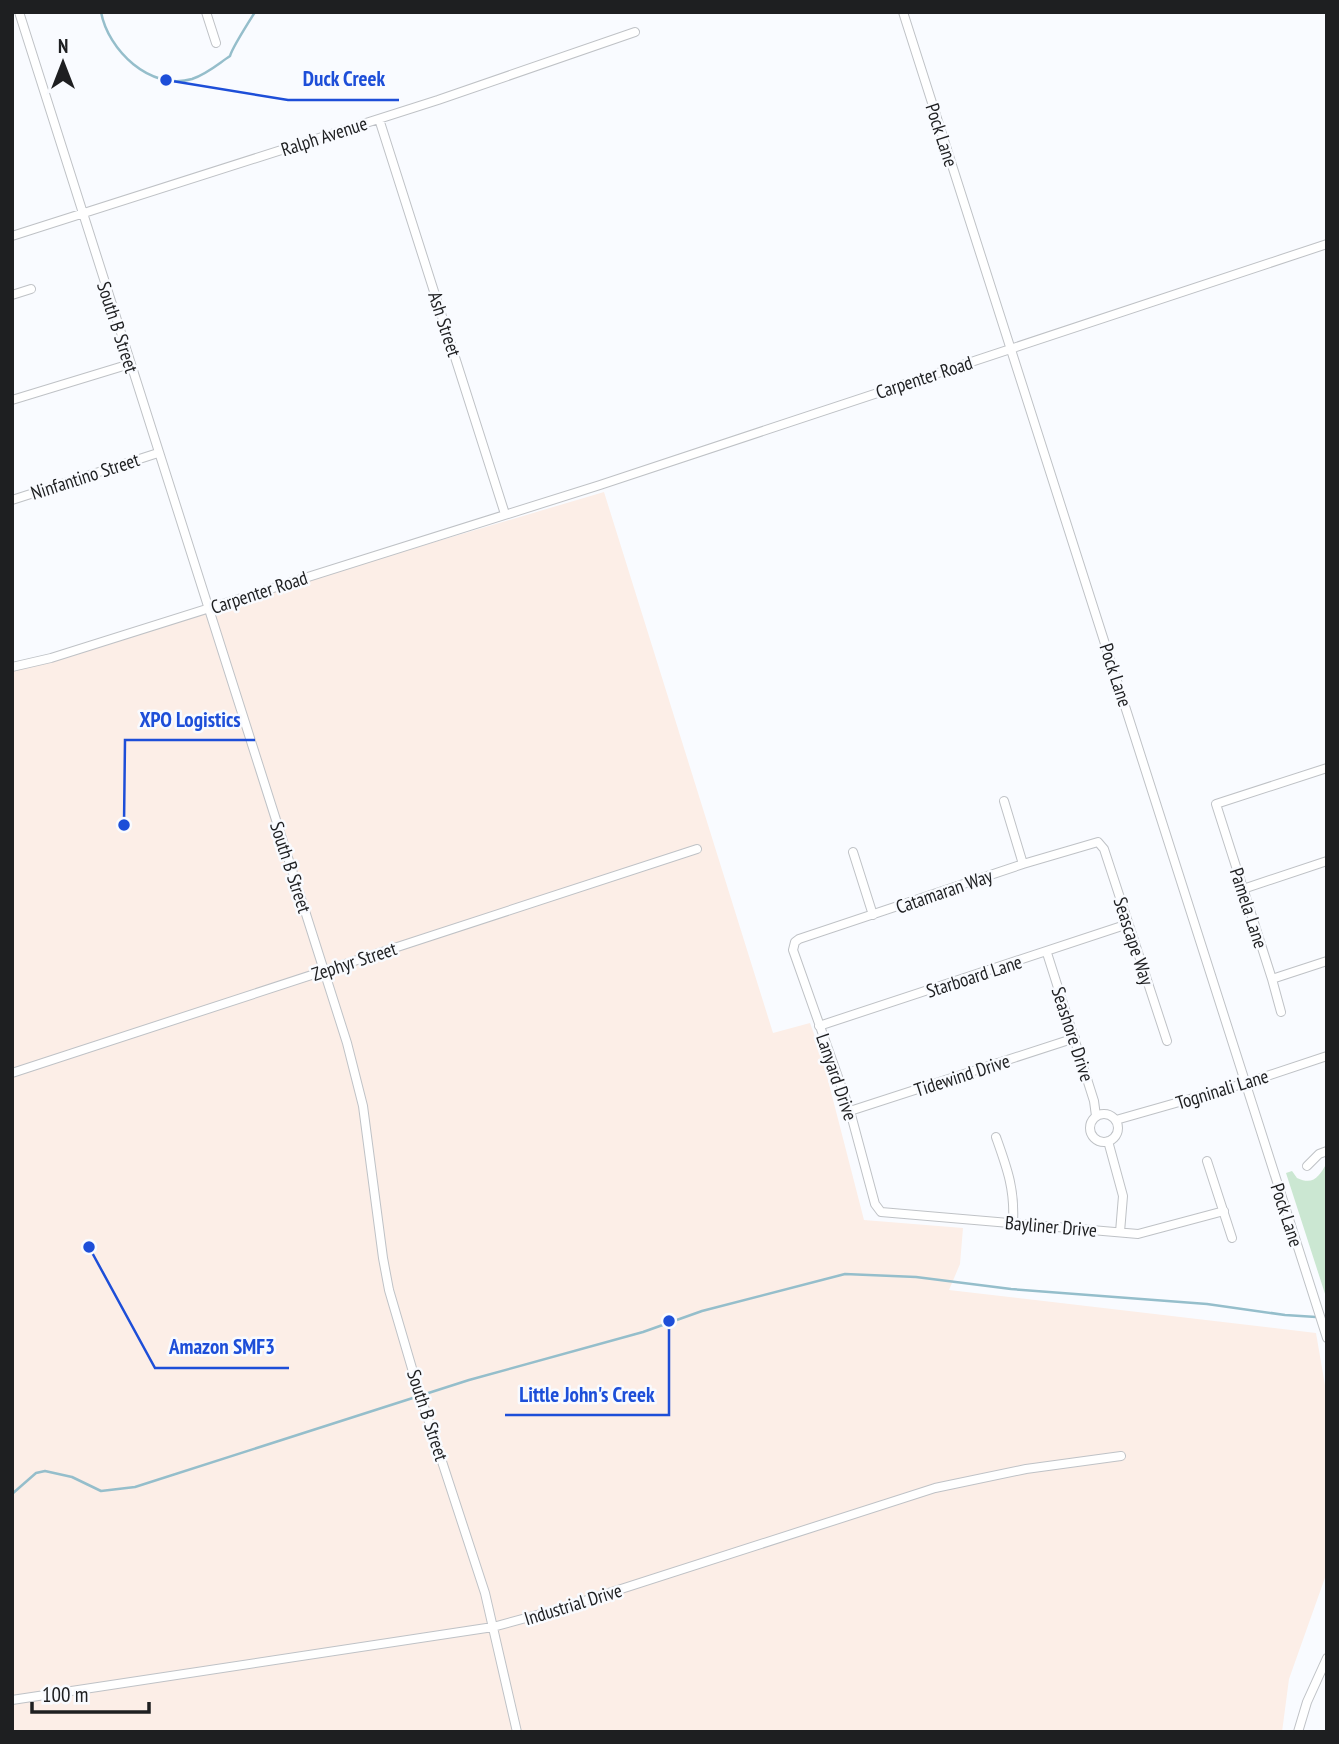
<svg xmlns="http://www.w3.org/2000/svg" width="1339" height="1744" font-family="'PT Sans Narrow',sans-serif">
  <style>
    .industrial { fill: #fceee7 }
    .green { fill: #cbe7d2 }
    .lines { fill: none; stroke-linecap: round; stroke-linejoin: round }
    .stream { stroke: #95becb; stroke-width: 2.5 }
    .minor-casing { stroke: #bfc2c6; stroke-width: 10 }
    .minor { stroke: #fff; stroke-width: 8 }
    .labels { text-anchor: middle; stroke-width: 5; stroke-linejoin: round; paint-order: stroke }
    .street-label { font-size: 19px; fill: #1e1f21; stroke: #f9fbff }
    .leader { fill: none; stroke: #1d4ed8; stroke-width: 2.5 }
    .callout-dot { fill: #1d4ed8; stroke: #f9fbff; stroke-width: 2.5 }
    .callout-label { font-size: 21px; text-anchor: middle; font-weight: bold; fill: #1d4ed8; stroke: #f9fbff; stroke-width: 5; stroke-linejoin: round; paint-order: stroke }
  </style>
  <rect width="100%" height="100%" fill="#f9fbff"/>
  <path class="industrial" d="M604,492l169,541 37,-10 11,30 43,167 99,8 -3,36 -11,26 367,43 11,64v175l-38,107 -7,53h-1270v-1065z"/>
  <path class="green" d="M1327,1163v137l-41,-127 6,-2 5,7c17,8 22,-2 30,-15z"/>
  <g class="lines">
    <path class="stream" d="M101,12c7,38 49,79 91,67 15,-5 26,-15 38,-23 2,-8 20,-36 25,-44
      M12,1494l24,-21 9,-2 27,6 29,14 34,-4 334,-107 174,-48 59,-21 143,-37 71,3 95,12 196,15 78,11 31,2"/>
    <defs>
      <path id="minor" d="M19,12l328,1031 16,63 20,152 6,32 27,92 69,211 32,139
        M206,12l10,31
        M903,12l424,1326
        M379,119l126,395
        M12,236l426,-136 197,-68
        M12,295l19,-6
        M12,400l118,-36
        M12,500l146,-47
        M12,667l39,-9 549,-173 727,-241
        M1004,801l19,63
        M853,852l20,63
        M1243,889l84,-28
        M1047,953l47,148 2,15
        M1272,979l55,-18
        M1281,1012l-9,-33 -56,-175 111,-36
        M819,1026l309,-102
        M1167,1041l-63,-192 -6,-7 -75,22 -224,75 -4,3 -2,8 57,161 25,93 6,8 257,22 86,-23
        M12,1073l685,-224
        M850,1111l225,-73
        M1090 1128a14 14 0 1 1 28 0a14 14 0 1 1-28 0Z
        M1116,1120l130,-37 81,-27
        M996,1137c11,31 19,52 17,86
        M1108,1141l15,55 -3,36
        M1207,1161l25,77
        M1307,1166l12,-12 8,-3
        M12,1700l481,-73 66,-18 376,-121 91,-19 95,-13
        M1298,1732l9,-30 20,-44"/>
    </defs>
    <use href="#minor" class="minor-casing"/>
    <use href="#minor" class="minor"/>
  </g>
  <g class="labels">
    <g class="street-label">
      <text transform="translate(942 135) rotate(72)" y="7">Pock Lane</text>
      <text transform="translate(324 136) rotate(-18)" y="7">Ralph Avenue</text>
      <text transform="translate(445 324) rotate(72)" y="7">Ash Street</text>
      <text transform="translate(118 327) rotate(72)" y="7">South B Street</text>
      <text transform="translate(924 377) rotate(-18)" y="7">Carpenter Road</text>
      <text transform="translate(85 476) rotate(-18)" y="7">Ninfantino Street</text>
      <text transform="translate(259 592) rotate(-18)" y="7">Carpenter Road</text>
      <text transform="translate(1116 675) rotate(72)" y="7">Pock Lane</text>
      <text transform="translate(291 867) rotate(72)" y="7">South B Street</text>
      <text transform="translate(944 891) rotate(-19)" y="7">Catamaran Way</text>
      <text transform="translate(1249 908) rotate(72)" y="7">Pamela Lane</text>
      <text transform="translate(1134 941) rotate(72)" y="7">Seascape Way</text>
      <text transform="translate(354 961) rotate(-18)" y="7">Zephyr Street</text>
      <text transform="translate(974 976) rotate(-18)" y="7">Starboard Lane</text>
      <text transform="translate(1073 1034) rotate(72)" y="7">Seashore Drive</text>
      <text transform="translate(962 1075) rotate(-18)" y="7">Tidewind Drive</text>
      <text transform="translate(837 1077) rotate(71)" y="7">Lanyard Drive</text>
      <text transform="translate(1222 1089) rotate(-17)" y="7">Togninali Lane</text>
      <text transform="translate(1287 1215) rotate(72)" y="7">Pock Lane</text>
      <text transform="translate(1051 1226) rotate(5)" y="7">Bayliner Drive</text>
      <text transform="translate(428 1415) rotate(72)" y="7">South B Street</text>
      <text transform="translate(573 1604) rotate(-17)" y="7">Industrial Drive</text>
    </g>
  </g>
  <path class="leader" d="M166 80L288 100H399M124 825L125 740H255M89 1247L155 1368H289M669 1321L669 1415H505"/>
  <g class="callout-dot">
    <circle cx="166" cy="80" r="7"/>
    <circle cx="124" cy="825" r="7"/>
    <circle cx="89" cy="1247" r="7"/>
    <circle cx="669" cy="1321" r="7"/>
  </g>
  <g class="callout-label">
    <text x="344" y="86">Duck Creek</text>
    <text x="190" y="727">XPO Logistics</text>
    <text x="222" y="1354">Amazon SMF3</text>
    <text x="587" y="1402">Little John's Creek</text>
  </g>
  <rect width="1339" height="1744" fill="none" stroke="#1e1f21" stroke-width="28"/>
  <g transform="translate(63 63)" stroke="#f9fbff" stroke-width="5" paint-order="stroke">
  <path d="M0-5L12 26L0 18L-12 26Z" fill="#1e1f21"/>
  <text y="-10" font-size="19" font-weight="bold" text-anchor="middle" fill="#1e1f21">N</text>
  </g>
  <path d="M32 1702v10h117v-10" fill="none" stroke="#1e1f21" stroke-width="3.5"/>
  <text x="42" y="1702" font-size="21" fill="#1e1f21" stroke="#f9fbff" stroke-width="5" paint-order="stroke">100 m</text>
</svg>
